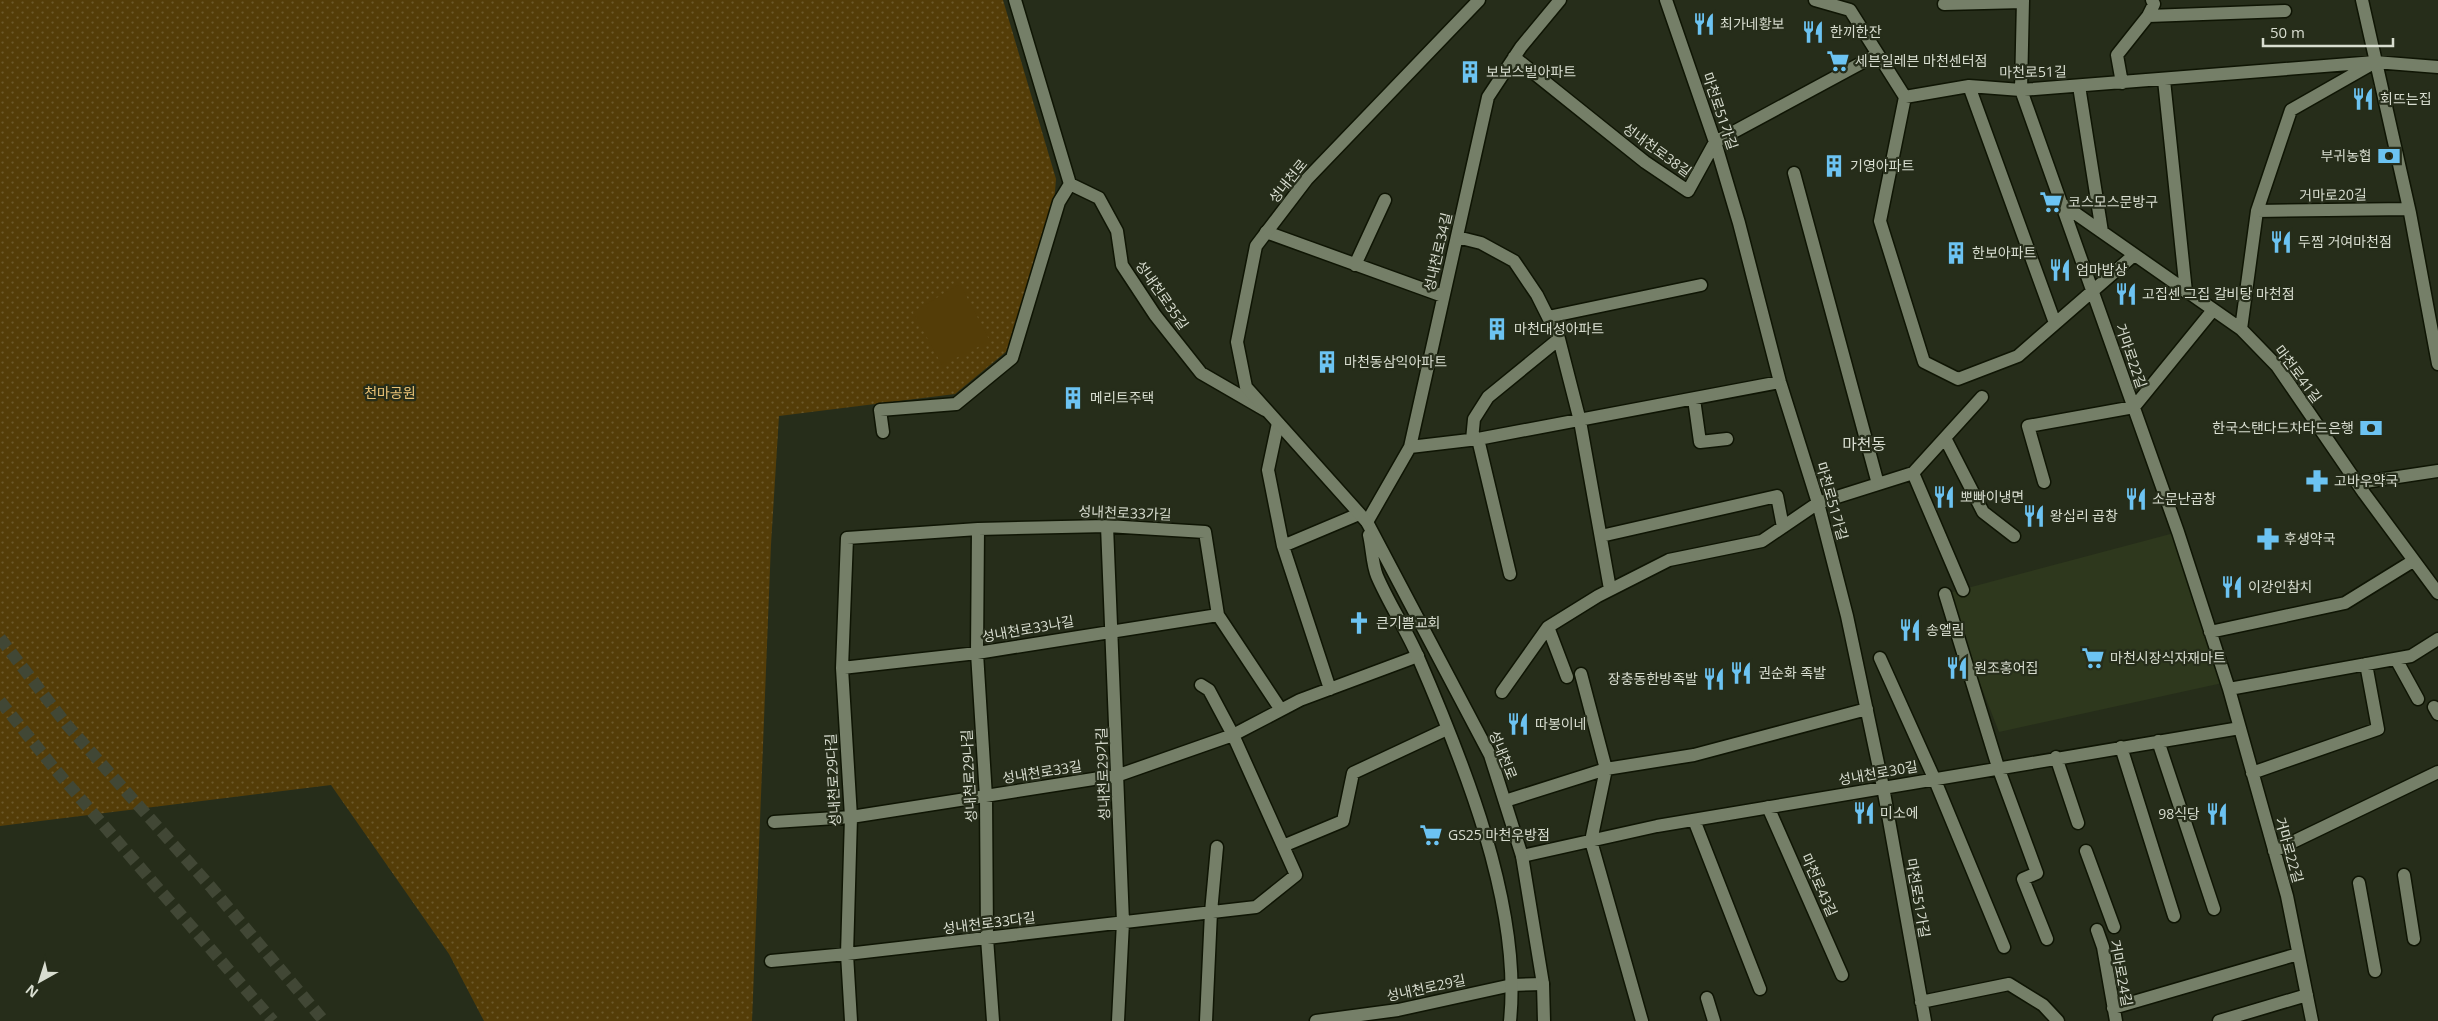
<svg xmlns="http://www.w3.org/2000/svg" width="2438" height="1021" font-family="'Open Sans','Noto Sans KR',sans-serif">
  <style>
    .built { fill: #2e381d }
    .park { fill: url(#park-dots) }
    .pitch { fill: #543d08 }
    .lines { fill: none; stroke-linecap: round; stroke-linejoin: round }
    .primary-tunnel { stroke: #414735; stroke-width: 12; stroke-dasharray: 12 6; stroke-linecap: butt }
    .street-casing { stroke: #0f1504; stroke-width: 15 }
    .secondary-casing { stroke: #0f1504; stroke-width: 15 }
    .street { stroke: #757f68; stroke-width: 12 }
    .secondary { stroke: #757f68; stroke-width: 12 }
    .labels { text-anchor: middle; stroke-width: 4.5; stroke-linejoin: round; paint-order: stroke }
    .poi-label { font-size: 14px; fill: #d8ddd0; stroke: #262d1a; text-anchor: start }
    .street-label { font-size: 14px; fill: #d8ddd0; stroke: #262d1a }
    .park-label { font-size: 14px; fill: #ebc376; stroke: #262d1a }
    .quarter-label { font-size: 16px; fill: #d8ddd0; stroke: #262d1a }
  </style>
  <defs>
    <pattern id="park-dots" width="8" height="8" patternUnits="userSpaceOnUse" patternTransform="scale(1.25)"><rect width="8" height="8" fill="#543d08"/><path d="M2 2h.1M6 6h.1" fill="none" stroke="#6c592b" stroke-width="1.8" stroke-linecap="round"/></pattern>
  </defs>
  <rect width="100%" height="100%" fill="#262d1a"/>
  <path class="built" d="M2178,532l49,150 -228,50 -54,-138z"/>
  <path class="park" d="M0,0h1003l53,179 -3,37 -46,135 -52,43 -176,22 -8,128 -19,477h-268l-35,-67 -118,-169 -331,41z"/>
  <path class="pitch" d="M960,284l30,57 -48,24 -29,-53z"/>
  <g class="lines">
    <path class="primary-tunnel" d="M0,638l67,87 143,161 114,135
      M0,701l54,67 219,253"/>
    <defs>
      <path id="street" d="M1015,0l55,184 29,14 18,33 5,34 33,50 46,58 64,37
        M1666,0l49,142 24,81 41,159 38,121 29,113 36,171 42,234
        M1815,0l35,10 55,87 64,-11 52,4 354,-28 63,5
        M2023,0l-2,90 157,442 51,157 58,207 25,125
        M2362,0l48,213 28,151
        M1944,4l79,-2
        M2148,16l6,-12 -2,-4
        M1514,57l131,105 43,29 27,-49 163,-88
        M2164,80l22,212
        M2122,83l-5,-28 31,-39 137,-5
        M1969,86l86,237
        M2079,86l23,146
        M1905,97l-25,124 44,141 34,17 60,-23 116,-101
        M1794,173l84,311
        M2062,204l179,125 36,37 87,127 74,100
        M2257,211l152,-2
        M1266,232l177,64
        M1457,237l24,6 33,18 23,34 22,44 21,82 30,168
        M1355,265l30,-65
        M1548,317l153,-32
        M2241,329l16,-118 34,-101 79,-45
        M1694,399l6,43 27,-3
        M1278,423l-10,47 15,76 47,143
        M883,432l-3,-22 76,-6 56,-46 47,-156 11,-18
        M1945,438l38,74 31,24
        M1478,439l32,135
        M1472,440l2,-21 14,-22 71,-58
        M1410,447l68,-8 302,-57
        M1913,473l50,117
        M2044,482l-16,-56 106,-19 79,-97
        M2358,483l80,-12
        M1367,522l43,-75 78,-350 33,-50 39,-47
        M1107,526l16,396 -5,99
        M978,529l-1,124 9,144 1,141 6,83
        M1601,536l176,-40 6,31
        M1283,546l76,-32
        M1945,594l53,173 39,106 -14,6 24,60
        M1548,627l19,50
        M2210,632l135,-29 68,-42
        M1880,658l54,120 70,169
        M2396,659l22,40
        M842,668l135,-15 241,-38
        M1581,674l25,95 -15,72 51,180
        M2229,689l182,-33 27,-17
        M1502,692l46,-65 50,-31 71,-36 93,-19 56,-38 95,-30 69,-76
        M2434,707l4,7
        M2158,741l56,168
        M2121,747l53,169
        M2056,757l22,66
        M2252,773l126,-44 -12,-65
        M1505,801l101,-32 88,-14 173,-46
        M1768,807l74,168
        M1694,820l66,169
        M774,822l77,-5 268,-42 114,-40 67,-35 118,-44
        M1283,846l60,-25 10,-48 94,-44
        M2086,851l28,76
        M2274,851l164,-79
        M1522,856l135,-30 583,-98
        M2404,875l10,64
        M2359,883l16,88
        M2097,930l6,17 13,74
        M771,961l76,-7 409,-47 40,-32 -63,-140 -24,-45 -8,-5
        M1707,998l7,23
        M1921,1002l88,-18 34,21 15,16
        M2113,1008l185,-54
        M851,1021l-4,-67 4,-137 -9,-149 5,-130 131,-9 129,-3 98,6 13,83 63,95
        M1206,1021l5,-109 6,-65
        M1316,1021l82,-11 114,-25 31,-1
        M2219,1021l88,-26"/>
      <path id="secondary" d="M1479,0l-172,179 -51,67 -19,96 9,45 121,135 123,233 32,101 21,128 1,37
        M1369,535c3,12 3,29 8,41 12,28 29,53 41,81 45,104 104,249 92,364"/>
    </defs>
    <use href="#street" class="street-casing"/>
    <use href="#secondary" class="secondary-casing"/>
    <use href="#street" class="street"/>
    <use href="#secondary" class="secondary"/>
  </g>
  <defs>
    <symbol id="restaurant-bare" viewBox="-9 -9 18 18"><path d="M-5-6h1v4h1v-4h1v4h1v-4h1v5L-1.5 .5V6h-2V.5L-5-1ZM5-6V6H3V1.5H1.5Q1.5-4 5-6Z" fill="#6cc3f2" stroke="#262d1a" stroke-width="2.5" paint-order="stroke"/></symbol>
    <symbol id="supermarket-bare" viewBox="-9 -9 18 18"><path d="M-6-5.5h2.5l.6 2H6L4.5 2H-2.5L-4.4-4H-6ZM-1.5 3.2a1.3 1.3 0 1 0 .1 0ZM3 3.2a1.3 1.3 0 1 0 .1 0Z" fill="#6cc3f2" stroke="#262d1a" stroke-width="2.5" paint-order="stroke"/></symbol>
    <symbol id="building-bare" viewBox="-9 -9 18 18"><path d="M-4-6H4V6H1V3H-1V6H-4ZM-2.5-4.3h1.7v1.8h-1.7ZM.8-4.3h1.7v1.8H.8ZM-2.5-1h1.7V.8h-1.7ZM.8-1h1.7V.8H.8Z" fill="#6cc3f2" stroke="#262d1a" stroke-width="2.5" paint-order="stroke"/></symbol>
    <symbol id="bank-bare" viewBox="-9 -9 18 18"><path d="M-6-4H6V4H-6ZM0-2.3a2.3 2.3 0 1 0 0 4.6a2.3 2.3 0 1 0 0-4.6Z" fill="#6cc3f2" stroke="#262d1a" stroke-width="2.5" paint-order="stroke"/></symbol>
    <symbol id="pharmacy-bare" viewBox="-9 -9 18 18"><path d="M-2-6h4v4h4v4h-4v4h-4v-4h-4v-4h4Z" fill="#6cc3f2" stroke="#262d1a" stroke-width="2.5" paint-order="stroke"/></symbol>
    <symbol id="church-bare" viewBox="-9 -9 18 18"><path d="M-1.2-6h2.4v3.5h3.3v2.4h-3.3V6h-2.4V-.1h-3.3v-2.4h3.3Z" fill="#6cc3f2" stroke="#262d1a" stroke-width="2.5" paint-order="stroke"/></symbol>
  </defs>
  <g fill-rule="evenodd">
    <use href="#restaurant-bare" x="1688" y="8" width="32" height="32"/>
    <use href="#restaurant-bare" x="1797" y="16" width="32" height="32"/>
    <use href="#supermarket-bare" x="1822" y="45" width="32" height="32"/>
    <use href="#building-bare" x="1454" y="56" width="32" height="32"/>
    <use href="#restaurant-bare" x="2347" y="83" width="32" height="32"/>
    <use href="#bank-bare" x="2373" y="140" width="32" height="32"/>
    <use href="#building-bare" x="1818" y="150" width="32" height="32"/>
    <use href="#supermarket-bare" x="2035" y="186" width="32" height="32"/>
    <use href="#restaurant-bare" x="2265" y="226" width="32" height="32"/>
    <use href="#building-bare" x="1940" y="237" width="32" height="32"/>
    <use href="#restaurant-bare" x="2044" y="254" width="32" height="32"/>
    <use href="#restaurant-bare" x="2110" y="278" width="32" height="32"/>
    <use href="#building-bare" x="1481" y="313" width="32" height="32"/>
    <use href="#building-bare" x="1311" y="346" width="32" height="32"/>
    <use href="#building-bare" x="1057" y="382" width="32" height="32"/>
    <use href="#bank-bare" x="2355" y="412" width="32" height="32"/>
    <use href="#pharmacy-bare" x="2301" y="465" width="32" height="32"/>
    <use href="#restaurant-bare" x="1928" y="481" width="32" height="32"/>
    <use href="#restaurant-bare" x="2120" y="483" width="32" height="32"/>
    <use href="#restaurant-bare" x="2018" y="500" width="32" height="32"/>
    <use href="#pharmacy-bare" x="2252" y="523" width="32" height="32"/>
    <use href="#restaurant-bare" x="2216" y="571" width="32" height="32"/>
    <use href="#church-bare" x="1343" y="607" width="32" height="32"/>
    <use href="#restaurant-bare" x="1894" y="614" width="32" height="32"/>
    <use href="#supermarket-bare" x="2077" y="642" width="32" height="32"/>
    <use href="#restaurant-bare" x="1941" y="652" width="32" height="32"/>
    <use href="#restaurant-bare" x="1725" y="657" width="32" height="32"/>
    <use href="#restaurant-bare" x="1698" y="663" width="32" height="32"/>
    <use href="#restaurant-bare" x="1502" y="708" width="32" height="32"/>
    <use href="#restaurant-bare" x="1848" y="797" width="32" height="32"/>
    <use href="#restaurant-bare" x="2201" y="798" width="32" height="32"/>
    <use href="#supermarket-bare" x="1415" y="819" width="32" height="32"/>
  </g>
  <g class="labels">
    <g class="poi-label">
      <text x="1720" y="29">최가네황보</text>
      <text x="1830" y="37">한끼한잔</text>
      <text x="1855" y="66">세븐일레븐 마천센터점</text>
      <text x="1486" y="77">보보스빌아파트</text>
      <text x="2380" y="104">회뜨는집</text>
      <text x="2372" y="161" text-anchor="end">부귀농협</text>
      <text x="1850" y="171">기영아파트</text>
      <text x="2068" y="207">코스모스문방구</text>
      <text x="2298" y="247">두찜 거여마천점</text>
      <text x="1972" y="258">한보아파트</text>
      <text x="2076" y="275">엄마밥상</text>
      <text x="2142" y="299">고집센 그집 갈비탕 마천점</text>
      <text x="1514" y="334">마천대성아파트</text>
      <text x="1344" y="367">마천동삼익아파트</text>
      <text x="1090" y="403">메리트주택</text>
      <text x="2354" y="433" text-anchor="end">한국스탠다드차타드은행</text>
      <text x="2334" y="486">고바우약국</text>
      <text x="1960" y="502">뽀빠이냉면</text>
      <text x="2152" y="504">소문난곱창</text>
      <text x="2050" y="521">왕십리 곱창</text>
      <text x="2284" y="544">후생약국</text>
      <text x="2248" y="592">이강인참치</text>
      <text x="1376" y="628">큰기쁨교회</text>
      <text x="1926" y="635">송엘림</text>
      <text x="2110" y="663">마천시장식자재마트</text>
      <text x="1974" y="673">원조홍어집</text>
      <text x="1758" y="678">권순화 족발</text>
      <text x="1698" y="684" text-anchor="end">장충동한방족발</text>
      <text x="1535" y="729">따봉이네</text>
      <text x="1880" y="818">미소에</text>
      <text x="2200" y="819" text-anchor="end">98식당</text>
      <text x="1448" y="840">GS25 마천우방점</text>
    </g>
    <g class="street-label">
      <text transform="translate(2033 72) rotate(-1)" y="5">마천로51길</text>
      <text transform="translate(1720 111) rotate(71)" y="5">마천로51가길</text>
      <text transform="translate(1657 150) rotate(36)" y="5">성내천로38길</text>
      <text transform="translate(1288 181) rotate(-51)" y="5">성내천로</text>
      <text transform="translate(2333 195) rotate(-1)" y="5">거마로20길</text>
      <text transform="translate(1438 252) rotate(-77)" y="5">성내천로34길</text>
      <text transform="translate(1162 295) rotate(55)" y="5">성내천로35길</text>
      <text transform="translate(2131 356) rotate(71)" y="5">거마로22길</text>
      <text transform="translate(2298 374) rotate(53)" y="5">마천로41길</text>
      <text transform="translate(1832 501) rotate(74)" y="5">마천로51가길</text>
      <text transform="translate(1125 513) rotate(2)" y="5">성내천로33가길</text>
      <text transform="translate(1028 629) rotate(-10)" y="5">성내천로33나길</text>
      <text transform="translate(1503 755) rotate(68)" y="5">성내천로</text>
      <text transform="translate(1042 772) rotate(-9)" y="5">성내천로33길</text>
      <text transform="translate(1878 773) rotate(-10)" y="5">성내천로30길</text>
      <text transform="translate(1103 774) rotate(-92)" y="5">성내천로29가길</text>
      <text transform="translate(969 776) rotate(-93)" y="5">성내천로29나길</text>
      <text transform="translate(833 780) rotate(-93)" y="5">성내천로29다길</text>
      <text transform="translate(2289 850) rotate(74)" y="5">거마로22길</text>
      <text transform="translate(1819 885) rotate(66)" y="5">마천로43길</text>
      <text transform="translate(1918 898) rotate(80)" y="5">마천로51가길</text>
      <text transform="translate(989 923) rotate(-7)" y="5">성내천로33다길</text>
      <text transform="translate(2121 973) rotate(79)" y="5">거마로24길</text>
      <text transform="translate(1426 988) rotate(-12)" y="5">성내천로29길</text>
    </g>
    <g class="park-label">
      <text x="390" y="398">천마공원</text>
    </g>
    <g class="quarter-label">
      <text x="1864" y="450">마천동</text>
    </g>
  </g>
  <g transform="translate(40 981) rotate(219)" stroke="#262d1a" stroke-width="4" paint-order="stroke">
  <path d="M0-4L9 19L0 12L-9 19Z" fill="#d8ddd0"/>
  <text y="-8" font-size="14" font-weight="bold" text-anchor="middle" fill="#d8ddd0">N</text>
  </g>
  <path d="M2263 38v8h130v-8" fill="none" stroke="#d8ddd0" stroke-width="2.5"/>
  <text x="2270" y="38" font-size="15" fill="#d8ddd0" stroke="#262d1a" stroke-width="4" paint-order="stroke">50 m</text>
</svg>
